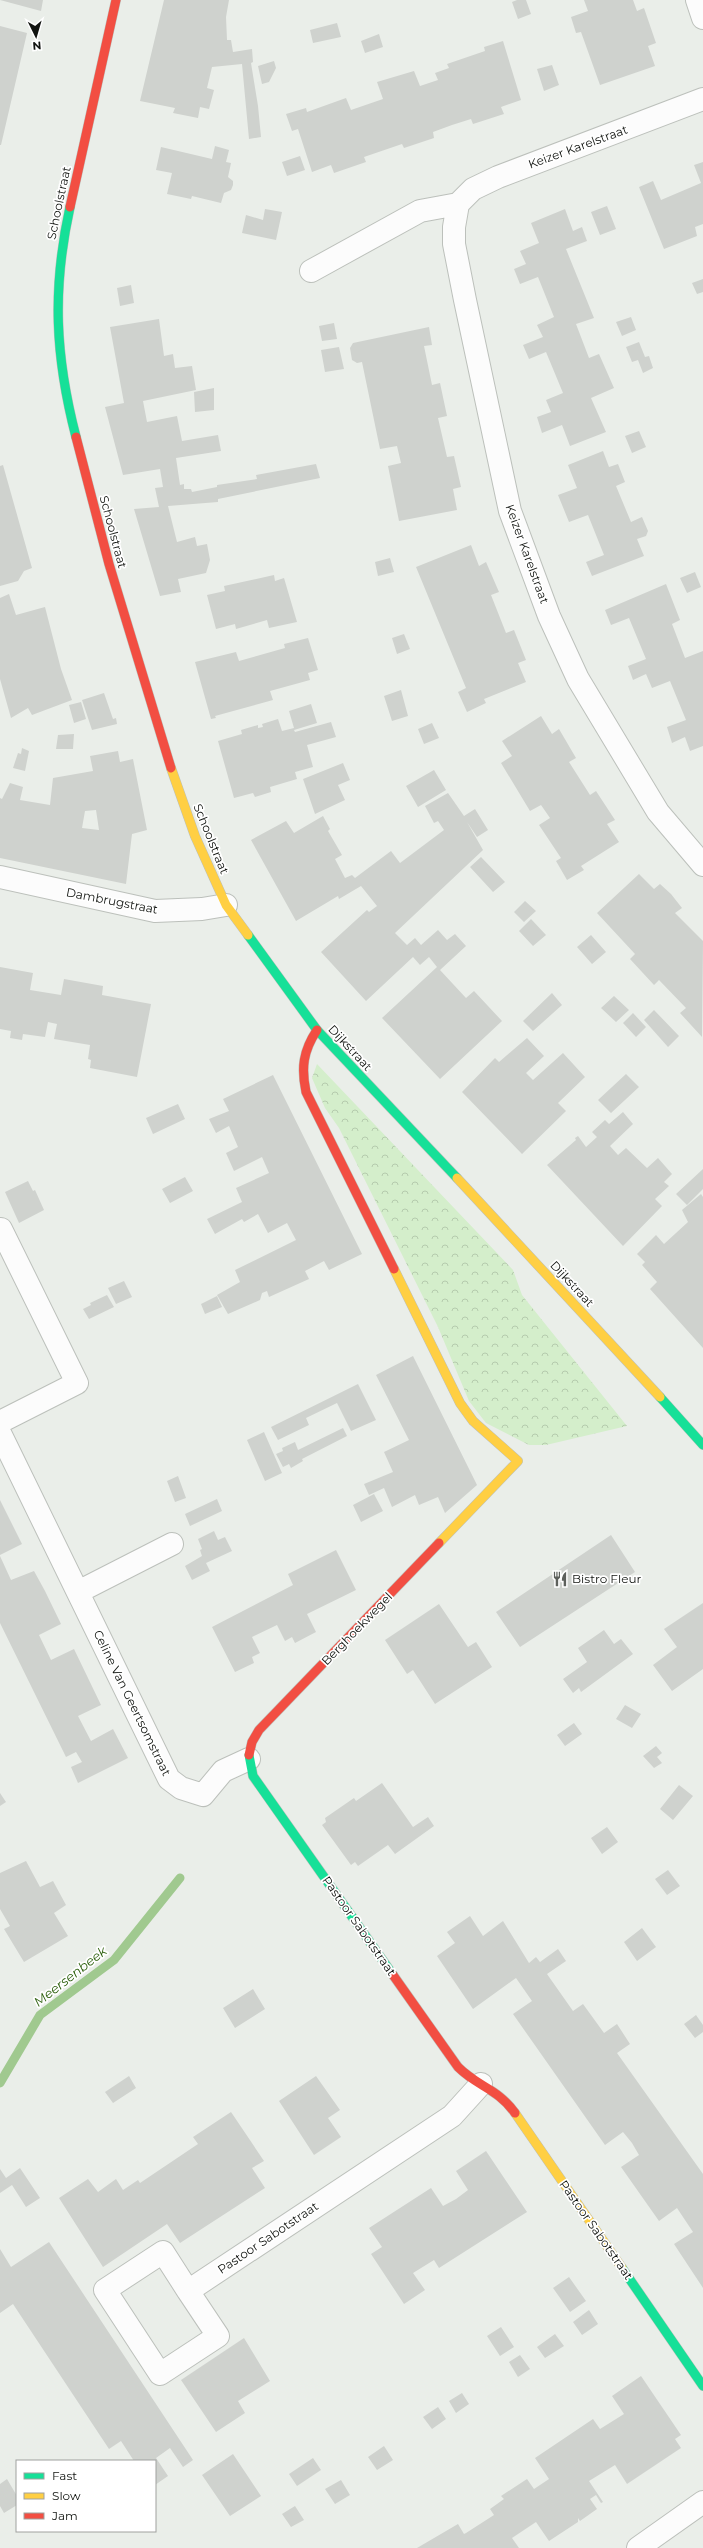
<svg xmlns="http://www.w3.org/2000/svg" width="703" height="2548" font-family="Montserrat,sans-serif">
  <style>
    .park { fill: url(#park-crowns) }
    .lines { fill: none; stroke-linecap: round; stroke-linejoin: round }
    .stream { stroke: #a0c98f; stroke-width: 9 }
    .building { fill: #cfd2ce; fill-rule: evenodd }
    .street-casing { stroke: #bcc0bb; stroke-width: 24 }
    .fast-casing { stroke: #bcc0bb; stroke-width: 10 }
    .slow-casing { stroke: #bcc0bb; stroke-width: 10 }
    .jam-casing { stroke: #bcc0bb; stroke-width: 10 }
    .street { stroke: #fcfcfc; stroke-width: 22 }
    .fast { stroke: #16e098; stroke-width: 9 }
    .slow { stroke: #ffcf43; stroke-width: 9 }
    .jam { stroke: #f24e42; stroke-width: 9 }
    .labels { text-anchor: middle; stroke-width: 3.5; stroke-linejoin: round; paint-order: stroke }
    .street-label { font-size: 12px; fill: #111410; stroke: #fff }
    .poi-label { font-size: 12px; fill: #111410; stroke: #fff; text-anchor: start }
    .water-label { font-size: 13px; font-style: italic; fill: #295d09; stroke: #fff }
  </style>
  <defs>
    <pattern id="park-crowns" width="20" height="18" patternUnits="userSpaceOnUse"><rect width="20" height="18" fill="#d4eecb"/><path d="M2 6a3 3 0 1 1 6 0M12 15a3 3 0 1 1 6 0" fill="none" stroke="#b5cbad"/></pattern>
  </defs>
  <rect width="100%" height="100%" fill="#eaeee9"/>
  <path class="park" d="M317,1064l196,206 9,25 105,131 -81,19h-17l-43,-22 -17,-22 -31,-74 -99,-199 -14,-20 -13,-30z"/>
  <g class="lines">
    <path class="stream" d="M0,2083l40,-68 74,-55 66,-82"/>
  </g>
  <path class="building" d="M0,0h43l-2,11z
    M164,0h65l-3,17 1,23h4l2,12 19,-3 1,13 -2,1 7,43 3,31 -12,2 -7,-75 -30,3 -5,21 7,2 -5,19 -9,-2 -2,11 -25,-5 2,-5 -35,-7z
    M517,0h9l5,14 -13,5 -6,-17z
    M584,0h49l4,11 7,-3 12,35 -8,3 7,20 -55,19 -19,-53 -5,1 -5,-16 17,-6z
    M337,23l4,14 -28,6 -3,-13z
    M0,26l27,7 -26,112h-1z
    M379,34l4,13 -18,6 -4,-12z
    M503,41l18,59 -20,7 3,7 -31,10 -2,-5 -19,6 -19,7 1,6 -30,10 -2,-4 -38,13 2,5 -32,11 -3,-8 -19,7 -14,-43 -6,2 -6,-17 20,-6 1,4 39,-14 5,12 32,-11 -6,-17 37,-11 6,15 18,-6 -3,-7 14,-5 -2,-4 38,-13 -1,-4z
    M274,61l2,7 -7,14 -7,2 -4,-18z
    M552,65l7,20 -15,6 -7,-22z
    M215,146l14,4 -3,12 5,1 -3,14 5,4v4l-2,5 -7,3 -3,10 -29,-7 -1,3 -24,-5 5,-21 -16,-3 5,-23 51,12z
    M300,156l5,14 -18,6 -5,-14z
    M703,162v62l-8,3 2,9 -33,13 -25,-62 14,-6 8,19 40,-17 -7,-18z
    M607,206l9,23 -16,6 -9,-23z
    M265,209l17,3 -6,28 -34,-7 4,-18 17,5z
    M565,209l8,22 9,-4 5,14 -21,8 28,69 -18,6 13,34 10,-4 15,34 -23,10 15,34 -36,14 -8,-21 -20,8 -5,-16 14,-5 -5,-12 17,-7 -17,-41 -17,7 -6,-14 20,-8 -6,-12 17,-8 -16,-40 -18,7 -6,-15 12,-5 -6,-13 19,-8 -8,-20z
    M703,279v13l-6,2 -5,-11z
    M131,285l3,18 -14,3 -3,-18z
    M631,317l5,13 -14,6 -6,-14z
    M159,319l5,37 9,-2 2,14 17,-2 4,24 -53,11 4,21 30,-6 5,25 36,-6 3,16 -45,7 4,27 4,-1v5h7l1,3 25,-5v-2l40,-6 -1,-4 60,-11 4,14 -102,21v3l-50,4 9,36 18,-5 2,9 10,-2 3,16 -4,13 -28,6 3,13 -21,4 -26,-87 25,-2 -4,-19 8,-1 -3,-18 -37,6 -18,-68 19,-4 -14,-76z
    M334,323l3,16 -15,2 -3,-15z
    M429,327l3,18 -8,1 8,39 8,-2 7,33 -9,2 9,39 7,-1 7,31 -8,2 4,21 -58,11 -11,-55 13,-3 -4,-17 -17,3 -18,-87 -5,1 -5,-3 -2,-12 3,-5z
    M639,342l6,15 4,-1 4,12 -10,5 -5,-13 -6,2 -6,-15z
    M339,347l5,22 -19,3 -4,-22z
    M214,388v22l-19,2 -1,-20z
    M639,431l7,16 -14,6 -7,-17z
    M603,451l6,16 9,-3 7,18 -9,4 15,36 11,-5 6,14 -2,5 -9,3 7,17 -52,20 -6,-14 18,-7 -16,-40 -19,7 -11,-27 19,-7 -9,-23z
    M3,465l29,103 -8,3 -6,10 -18,5v-120z
    M471,545l8,21 7,-4 13,30 -8,3 15,38 8,-3 12,30 -8,3 8,19 -42,17 2,4 -19,9 -9,-20 8,-4 -50,-121z
    M390,558l4,14 -16,4 -3,-14z
    M695,572l6,15 -14,6 -7,-15z
    M274,575l1,6 9,-3 13,44 -28,6 -2,-8 -31,9 -1,-5 -19,5 -9,-34 18,-4 -1,-5z
    M666,584l14,36 -8,4 13,34 18,-7v95l-13,5 -5,-14 -13,6 -5,-16 19,-7 -16,-39 -18,7 -6,-14 -13,6 -5,-14 18,-7 -17,-41 -18,7 -6,-15z
    M9,594l7,21 29,-8 16,62 11,31 -40,15 -4,-7 -17,10 -11,-39v-81z
    M404,634l6,15 -13,5 -5,-16z
    M308,638l10,32 -10,3 2,7 -40,11 3,9 -58,16 1,2 -5,1 -16,-57 41,-10 3,9 46,-13 -1,-4z
    M401,690l7,26 -16,5 -8,-25z
    M104,693l9,26 3,-1 1,6 -25,6 -10,-30z
    M81,702l5,17 -12,4 -5,-18z
    M311,704l6,19 -23,7 1,2 36,-10 5,15 -29,8 6,22 -18,5 2,7 -27,8 1,5 -16,5 -2,-4 -19,5 -16,-57 24,-7 -1,-4 17,-5v3l5,-1 -1,-3 16,-5 4,12 12,-3 -5,-17z
    M541,716l11,18 7,-5 17,29 -7,4 21,33 6,-4 19,29 -8,4 12,18 -38,24 3,4 -17,10 -11,-19 5,-3 -22,-33 11,-7 -9,-13 -11,6 -29,-48 11,-7 -10,-15z
    M432,723l7,15 -15,6 -6,-15z
    M74,734l-1,15h-17l2,-14z
    M22,748l7,3 -4,20 -12,-3 5,-15 3,1z
    M118,751l2,11 13,-3 14,71 -15,4 -6,50 -126,-26v-60l2,1 8,-16 13,4 -3,13 30,5 3,-27 40,-7 -3,-15zM96,810l3,20 -17,-2 3,-17z
    M343,763l7,17 -12,5 7,15 -30,14 -12,-35z
    M434,770l12,20 -28,17 -12,-21z
    M448,793l16,23 11,-7 13,21 -11,7 -10,-15 16,28 -88,83 12,12 8,-7 6,7 17,-15 9,10 8,-6 11,12 -26,24 26,28 8,-7 28,30 -62,58 -58,-61 55,-51 -8,-10 -9,8 -7,-8 -47,44 -45,-49 46,-42 2,2 8,-6 -16,-20 -22,13 -1,-3 -42,25 -45,-81 35,-19 8,12 29,-17 7,13 -2,2 14,24 -7,4 10,19 7,-3 3,3 36,-27 9,12 44,-33 -6,-9 -4,2 -9,-17z
    M481,857l24,25 -12,10 -23,-25z
    M639,874l15,15 6,-5 11,10 11,14 -7,5 28,28 -1,96 -22,-24 6,-5 -27,-28 -5,5 -24,-26 5,-5 -38,-41z
    M525,901l11,10 -12,11 -10,-10z
    M531,919l15,16 -13,11 -14,-15z
    M591,935l15,17 -14,12 -15,-17z
    M0,967l33,6 -3,17 31,5 3,-16 39,7 -1,9 49,9 -14,73 -47,-9 1,-8 -3,-1 2,-14 -36,-6 3,-15 -9,-2 -3,15 -22,-3 -1,6 -12,-2 1,-7 -11,-2z
    M552,993l10,12 -29,26 -10,-10z
    M614,996l15,14 -13,12 -15,-14z
    M654,1010l25,26 -11,11 -24,-27z
    M633,1013l13,14 -10,10 -13,-14z
    M527,1038l17,18 -18,17 7,7 30,-27 22,24 -27,26 8,8 -44,43 -60,-62 33,-34 4,4z
    M626,1074l13,13 -28,26 -13,-13z
    M273,1075l89,179 -33,16 -5,-9 -19,10 4,8 -40,18 -2,-6 -5,2 -2,7 -32,14 -11,-19 23,-13 -5,-12 61,-30 -9,-17 -19,10 -10,-19 -14,8 -2,-3 -27,15 -8,-15 35,-17 -6,-14 33,-15 -7,-16 -28,14 -8,-18 12,-6 -9,-21 -13,7 -7,-14 20,-8 -6,-12z
    M178,1104l7,15 -32,15 -7,-16z
    M623,1112l10,12 -23,22 8,9 8,-7 21,20 11,-10 14,16 -8,8 5,4 -14,13 7,7 -39,40 -76,-81 29,-25 -1,-2 3,-2 8,11 11,-10 -5,-5 13,-12 4,4z
    M703,1169v20l-16,16 -11,-11z
    M185,1177l8,14 -23,12 -8,-14z
    M28,1181l5,10 2,-1 9,20 -25,13 -14,-31z
    M701,1194l2,3v151l-53,-59 7,-7 -15,-17 3,-3 -8,-8 19,-19 8,9 24,-22 -6,-12z
    M124,1281l8,16 -16,7 -8,-16z
    M107,1295l7,12 -25,12 -6,-10 8,-4 -1,-2z
    M217,1296l5,11 -17,7 -4,-10z
    M413,1356l64,129 -32,28 -7,-16 -19,8 -4,-10 -23,12 -8,-19 -15,7 -5,-11 29,-12 -9,-20 25,-12 -33,-65z
    M358,1384l18,36 -25,11 -14,-28 -31,15 3,7 -31,15 -7,-13z
    M343,1428l4,8 -45,23 1,2 -12,7 -2,-4 -6,3 -7,-13 7,-3 -1,-3 13,-6 3,8z
    M264,1432l18,41 -17,8 -18,-41z
    M178,1476l8,22 -11,4 -8,-21z
    M374,1494l9,17 -22,11 -8,-17z
    M217,1499l5,12 -32,15 -5,-12z
    M0,1500l22,44 -22,11z
    M214,1531l4,9 7,-3 7,14 -26,12 4,8 -18,9 -7,-14 17,-10 -2,-6 2,-1 -4,-10z
    M611,1535l24,37 -115,75 -24,-35z
    M336,1550l20,40 -49,24 9,18 -21,11 -3,-6 -7,4 -8,-16 -25,12 8,16 -8,4 2,6 -19,9 -23,-45 81,-42 -5,-11z
    M0,1556l11,24 23,-9 11,20 16,33 -22,11 12,25 23,-11 27,56 -23,11 13,25 22,-12 15,29 -50,25 -7,-16 11,-5 -6,-10 -10,5 -66,-134z
    M703,1603v66l-31,22 -19,-26 24,-18 -13,-18z
    M439,1604l29,43 8,-5 16,25 -57,37 -22,-34 -6,4 -22,-34z
    M604,1630l10,14 7,-5 12,15 -52,38 -2,-4 -6,5 -10,-14 24,-17 -9,-14z
    M625,1705l16,9 -9,14 -16,-9z
    M574,1723l8,11 -17,12 -8,-11z
    M656,1746l6,7 -5,4 5,6 -8,5 -11,-12z
    M382,1783l31,44 15,-10 6,9 -39,28 -7,-9 -30,21 -3,-4 -4,3 -29,-40 4,-3 -1,-4 29,-20 2,3z
    M679,1785l14,11 -20,24 -13,-11z
    M0,1793l6,9 -6,4z
    M607,1827l11,15 -16,12 -11,-16z
    M26,1861l14,26 13,-6 13,24 -12,8 14,23 -44,26 -20,-33 6,-3 -10,-17v-36z
    M668,1870l12,16 -13,9 -12,-16z
    M470,1916l13,20 20,-15 26,42 7,-6 4,5 18,-13 8,12 -19,13 26,37 10,-7 21,29 13,-9 13,20 -13,9 86,121v114l-29,-44 19,-12 -16,-24 -18,13 -38,-54 18,-12 -7,-12 -9,-11 -18,13 -92,-131 19,-13 -16,-23 -43,31 -36,-53 18,-13 -8,-11z
    M642,1928l14,19 -19,14 -13,-19z
    M253,1989l12,20 -30,19 -12,-20z
    M696,2015l7,10v7l-8,6 -11,-14z
    M129,2076l7,12 -23,15 -8,-11z
    M316,2076l24,34 -12,8 13,19 -27,18 -35,-54z
    M231,2112l33,49 -12,7 13,20 -85,55 -13,-19 -64,43 -44,-69 29,-19 10,13 18,-13 7,11 15,-10 2,3 58,-39 -5,-7z
    M486,2151l41,61 -88,56 -5,-8 -21,13 12,17 -21,14 -33,-50 11,-7 -13,-19 62,-40 12,18 13,-7 12,-9 -12,-19z
    M20,2168l20,30 -14,9 -14,-22 -12,8v-24l6,9z
    M49,2242l144,218 -10,7 -13,-19 -14,10 12,18 -13,9v-24h-21l-13,-20 -12,8 -96,-145 -13,9v-64l11,18z
    M569,2277l17,24 -16,11 -17,-24z
    M589,2310l9,14 -16,11 -9,-13z
    M501,2327l13,20 -14,9 -13,-20z
    M555,2334l9,12 -19,12 -8,-11z
    M244,2338l26,43 -32,20 7,12 -29,19 -35,-52z
    M520,2355l10,14 -12,8 -9,-15z
    M641,2376l40,59 -6,4 6,9 -54,36 -12,-19 -26,16 14,21 -2,1 -5,-8 -6,4 7,10 -17,12 -2,-3v4l-29,19 -13,-19 -24,16 7,10h-102l41,-24 6,10 2,-1 28,-18 -4,-6 14,-10 -3,-3 26,-17 7,10 15,-10 -14,-21 58,-39 7,10 24,-15 -12,-18z
    M462,2393l7,11 -13,9 -7,-12z
    M438,2407l8,12 -14,10 -9,-12z
    M384,2446l9,14 -16,10 -9,-13z
    M233,2454l28,42 -31,20 -28,-41z
    M313,2458l8,12 -24,16 -8,-12z
    M7,2479l10,17v9l-13,8 -4,-7v-22z
    M341,2480l9,15 -15,9 -10,-15z
    M295,2506l9,14 -13,7 -9,-13z"/>
  <g class="lines">
    <defs>
      <path id="street" d="M697,0l6,18
        M703,99l-205,78 -25,12 -15,15 -4,23v17l11,56 45,211 39,105 29,63 80,133 45,53
        M311,271l109,-60 38,-7
        M0,877l155,34 47,-2 24,-4
        M0,1422l77,-39 -76,-154
        M0,1433l169,346 12,9 22,7 20,-24 26,-12
        M78,1592l94,-48
        M188,2291l30,45 -58,38 -55,-84 58,-38 25,39 264,-175 29,-32
        M638,2548l65,-46"/>
      <path id="fast" d="M70,207c-18,82 -15,149 6,230
        M248,935l69,95 140,148
        M660,1397l43,48
        M249,1755l4,21 140,199
        M622,2268l81,118"/>
      <path id="slow" d="M171,768l24,68 31,69 22,30
        M457,1178l203,219
        M394,1269l66,134 13,18 45,40 -79,82
        M515,2113l107,155"/>
      <path id="jam" d="M70,207l46,-207
        M76,437l33,127 62,204
        M317,1030c-14,21 -16,38 -11,62l88,177
        M249,1755l3,-13 7,-12 180,-187
        M393,1975l65,92c20,20 39,21 57,46"/>
    </defs>
    <use href="#street" class="street-casing"/>
    <use href="#fast" class="fast-casing"/>
    <use href="#slow" class="slow-casing"/>
    <use href="#jam" class="jam-casing"/>
    <use href="#street" class="street"/>
    <use href="#fast" class="fast"/>
    <use href="#slow" class="slow"/>
    <use href="#jam" class="jam"/>
  </g>
  <defs>
    <symbol id="restaurant-bare" viewBox="-9 -9 18 18"><path d="M-5-6h1v4h1v-4h1v4h1v-4h1v5L-1.5 .5V6h-2V.5L-5-1ZM5-6V6H3V1.5H1.5Q1.5-4 5-6Z" fill="#5d605c" stroke="#fff" stroke-width="2.5" paint-order="stroke"/></symbol>
  </defs>
  <g fill-rule="evenodd">
    <use href="#restaurant-bare" x="549" y="1568" width="22" height="22"/>
  </g>
  <g class="labels">
    <g class="street-label">
      <text transform="translate(578 147) rotate(-20)" y="4">Keizer Karelstraat</text>
      <text transform="translate(59 203) rotate(-78)" y="4">Schoolstraat</text>
      <text transform="translate(113 532) rotate(75)" y="4">Schoolstraat</text>
      <text transform="translate(527 554) rotate(70)" y="4">Keizer Karelstraat</text>
      <text transform="translate(211 839) rotate(68)" y="4">Schoolstraat</text>
      <text transform="translate(112 901) rotate(11)" y="4">Dambrugstraat</text>
      <text transform="translate(350 1048) rotate(47)" y="4">Dijkstraat</text>
      <text transform="translate(572 1284) rotate(47)" y="4">Dijkstraat</text>
      <text transform="translate(357 1629) rotate(-46)" y="4">Berghoekwegel</text>
      <text transform="translate(132 1703) rotate(64)" y="4">Celine Van Geertsomstraat</text>
      <text transform="translate(359 1926) rotate(55)" y="4">Pastoor Sabotstraat</text>
      <text transform="translate(596 2230) rotate(55)" y="4">Pastoor Sabotstraat</text>
      <text transform="translate(268 2238) rotate(-34)" y="4">Pastoor Sabotstraat</text>
    </g>
    <g class="poi-label">
      <text x="572" y="1583">Bistro Fleur</text>
    </g>
    <g class="water-label">
      <text transform="translate(70 1976) rotate(-38)" y="5">Meersenbeek</text>
    </g>
  </g>
  <rect x="16" y="2460" width="140" height="72" fill="#ffffff" stroke="#a0a19f"/>
  <rect x="24" y="2473" width="20" height="6" fill="#16e098" stroke="#a0a19f"/>
  <text x="52" y="2480" font-size="12" fill="#111410">Fast</text>
  <rect x="24" y="2493" width="20" height="6" fill="#ffcf43" stroke="#a0a19f"/>
  <text x="52" y="2500" font-size="12" fill="#111410">Slow</text>
  <rect x="24" y="2513" width="20" height="6" fill="#f24e42" stroke="#a0a19f"/>
  <text x="52" y="2520" font-size="12" fill="#111410">Jam</text>
  <g transform="translate(36 36) rotate(175)" stroke="#ffffff" stroke-width="3" paint-order="stroke">
  <path d="M0-3L7 15L0 10L-7 15Z" fill="#111410"/>
  <text y="-6" font-size="11" font-weight="bold" text-anchor="middle" fill="#111410">N</text>
  </g>
</svg>
